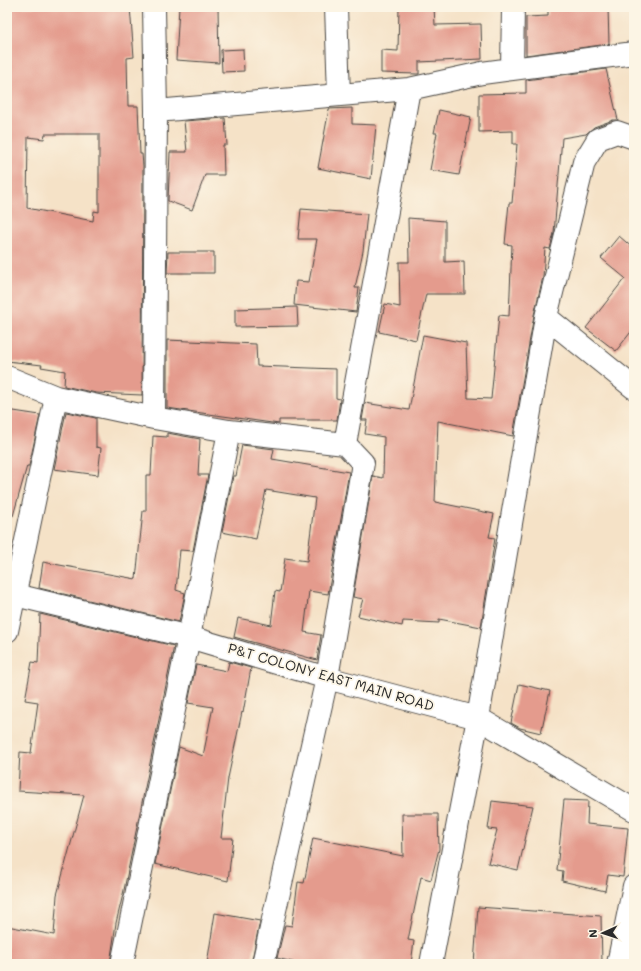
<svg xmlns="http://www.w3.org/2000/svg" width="641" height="971" font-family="Mali,sans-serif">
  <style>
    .building { fill: #e49b8d; fill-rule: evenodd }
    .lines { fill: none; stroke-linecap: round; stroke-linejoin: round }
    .minor-casing { stroke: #494642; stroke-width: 24 }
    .minor { stroke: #fff; stroke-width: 22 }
    .labels { text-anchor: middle; stroke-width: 3.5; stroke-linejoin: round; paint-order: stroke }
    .street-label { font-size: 14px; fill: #2b2b2b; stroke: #fcf5e5 }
  </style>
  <rect width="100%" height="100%" fill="#fcf5e5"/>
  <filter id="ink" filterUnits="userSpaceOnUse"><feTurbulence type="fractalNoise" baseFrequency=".025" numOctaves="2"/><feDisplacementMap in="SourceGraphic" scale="8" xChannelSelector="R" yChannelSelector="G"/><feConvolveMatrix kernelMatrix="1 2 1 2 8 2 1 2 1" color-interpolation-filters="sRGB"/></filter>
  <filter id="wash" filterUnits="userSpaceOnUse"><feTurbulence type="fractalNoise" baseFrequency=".012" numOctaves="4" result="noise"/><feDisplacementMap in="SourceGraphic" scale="16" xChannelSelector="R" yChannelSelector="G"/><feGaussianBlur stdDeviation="0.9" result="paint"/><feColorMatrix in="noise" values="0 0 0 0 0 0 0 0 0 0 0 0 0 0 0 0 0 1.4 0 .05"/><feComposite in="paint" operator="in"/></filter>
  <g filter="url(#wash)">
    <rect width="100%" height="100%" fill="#f5e2c7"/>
    <g id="blocks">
      <path class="building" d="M7,7h123l4,50 -7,1 1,48h10l2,48h2l1,12 -1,229 -46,-2 -32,-7 1,-15 -24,-4 1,-2 -35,-4zM45,134h54v78l-5,-1 -1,10 -66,-13 1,-71 16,2z
        M179,7h39l1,56 -43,-3z
        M399,7h35l1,18 46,-1 1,35 -63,3v12h-1l-37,-1v-23l17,1z
        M548,7h60l1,37 -83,11v-38l22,-1z
        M243,49l1,22 -22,1 -1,-22z
        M606,69l12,51h-5l-19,7 -8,7 -24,4 -8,95 -4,16 -5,-1 -2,29 -9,38 -21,121 -75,-15 -3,81 59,12 -5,23 6,1 -14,89 -42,-8v4l-36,-2 -1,5 -44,-10 5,-17 -10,-2 20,-121 10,2 1,-41 -19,-3 2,-14h-5l3,-17 44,7 14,-75 43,8 2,55 23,1 8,-84 10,1 3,-71 -7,-1 4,-41h3l5,-59h-4v-13l-34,1v-38l47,-1v-13z
        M352,108v16l24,1 -5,54 -53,-11 11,-59z
        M439,110l32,7 -12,58 -29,-5 7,-37h-3z
        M225,118l2,27h-4l1,30h-19l-13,35 -24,-9 2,-49h17l-3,-31z
        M301,209l66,5 -4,37 -8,37h4l-3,24 -62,-7 2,-24 13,1 8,-43h-19z
        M408,218l37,3v41l19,-1 1,33h-39l-10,46 -37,-8 6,-28 15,3 -1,-45h10z
        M619,236l15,13v79l-18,23 -30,-23 39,-50 -24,-20z
        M168,252h46v21h-47z
        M297,307l1,19 -63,1v-18z
        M167,340l89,4 1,22 79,3v29l4,1 -3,21h-58v4l-112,-16z
        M7,410l33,5 -11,51h-2l-14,50 -6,-1z
        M66,412l30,6v29l5,1 -3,27 -44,-6z
        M167,433l33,6 -2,36h10l-15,76 -13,-1 -4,40 9,3 -6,29 -140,-34 4,-26 93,17 7,-68h3v-36h5l2,-39 14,1z
        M242,445l32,4 -2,10 77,13 -21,122 -19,-3 -5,41 17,3 -4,25 -83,-23 4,-19 33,7 4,-34 5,1 5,-34 22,3 8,-63 -49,-8 -10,49 -34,-7 11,-56h3z
        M40,614l134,32 -50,244 -8,33 -6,41h-87l-16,-3v-35l47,9 3,-40 27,-100 -66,-4 2,-39 11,1 7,-51 -13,-2 7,-38 6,1z
        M229,662l22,6 -8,45 -1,-1 -14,66 -7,60h12l-5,43 -73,-17 24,-117 24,9 10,-49 -25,-4 8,-38 31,6z
        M519,684l31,7 -9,42 -21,-5 -9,-5z
        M564,800l24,1 -1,23 41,4 -5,49 -15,-2 -3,16 -43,-10 1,-10 -6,-1z
        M492,801l41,5 -15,64 -30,-7 9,-33 -9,-1z
        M402,814h36l1,35 -8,31 -10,-3 -13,63 6,1 -3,23h-111l-23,-6 8,-33 7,1 6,-44 6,1 9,-45 90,18z
        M478,907l123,9 1,48h-128z
        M215,913l45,8 -9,43h-44z"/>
    </g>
  </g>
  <g filter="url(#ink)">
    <use href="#blocks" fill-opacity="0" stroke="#494642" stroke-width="1"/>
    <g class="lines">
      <defs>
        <path id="minor" d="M154,7l2,104
          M336,7l3,88
          M512,69l122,-16
          M546,317l88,71
          M7,377l49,20
          M345,444l64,-355
          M7,593l182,44 138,41 151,40 156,92
          M7,631l49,-234 98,21
          M122,964l67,-327 40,-206
          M263,964l64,-286 36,-215 -18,-19 -116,-13 -75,-13 2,-307 253,-22 73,-16 30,-4 1,-62
          M431,964l47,-246 68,-401 38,-155 14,-23 19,-7 17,6
          M618,964l16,-78"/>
      </defs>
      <use href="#minor" class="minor-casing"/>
      <use href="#minor" class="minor"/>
    </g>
  </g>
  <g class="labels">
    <g class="street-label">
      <text transform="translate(331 677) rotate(16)" y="5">P&amp;T COLONY EAST MAIN ROAD</text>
    </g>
  </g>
  <rect width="641" height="971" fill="none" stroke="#fcf5e5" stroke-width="24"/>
  <g transform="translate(603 933) rotate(267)" stroke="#fcf5e5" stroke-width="3" paint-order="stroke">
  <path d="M0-3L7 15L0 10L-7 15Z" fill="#2b2b2b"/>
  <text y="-6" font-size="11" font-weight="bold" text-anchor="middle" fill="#2b2b2b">N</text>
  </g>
</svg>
